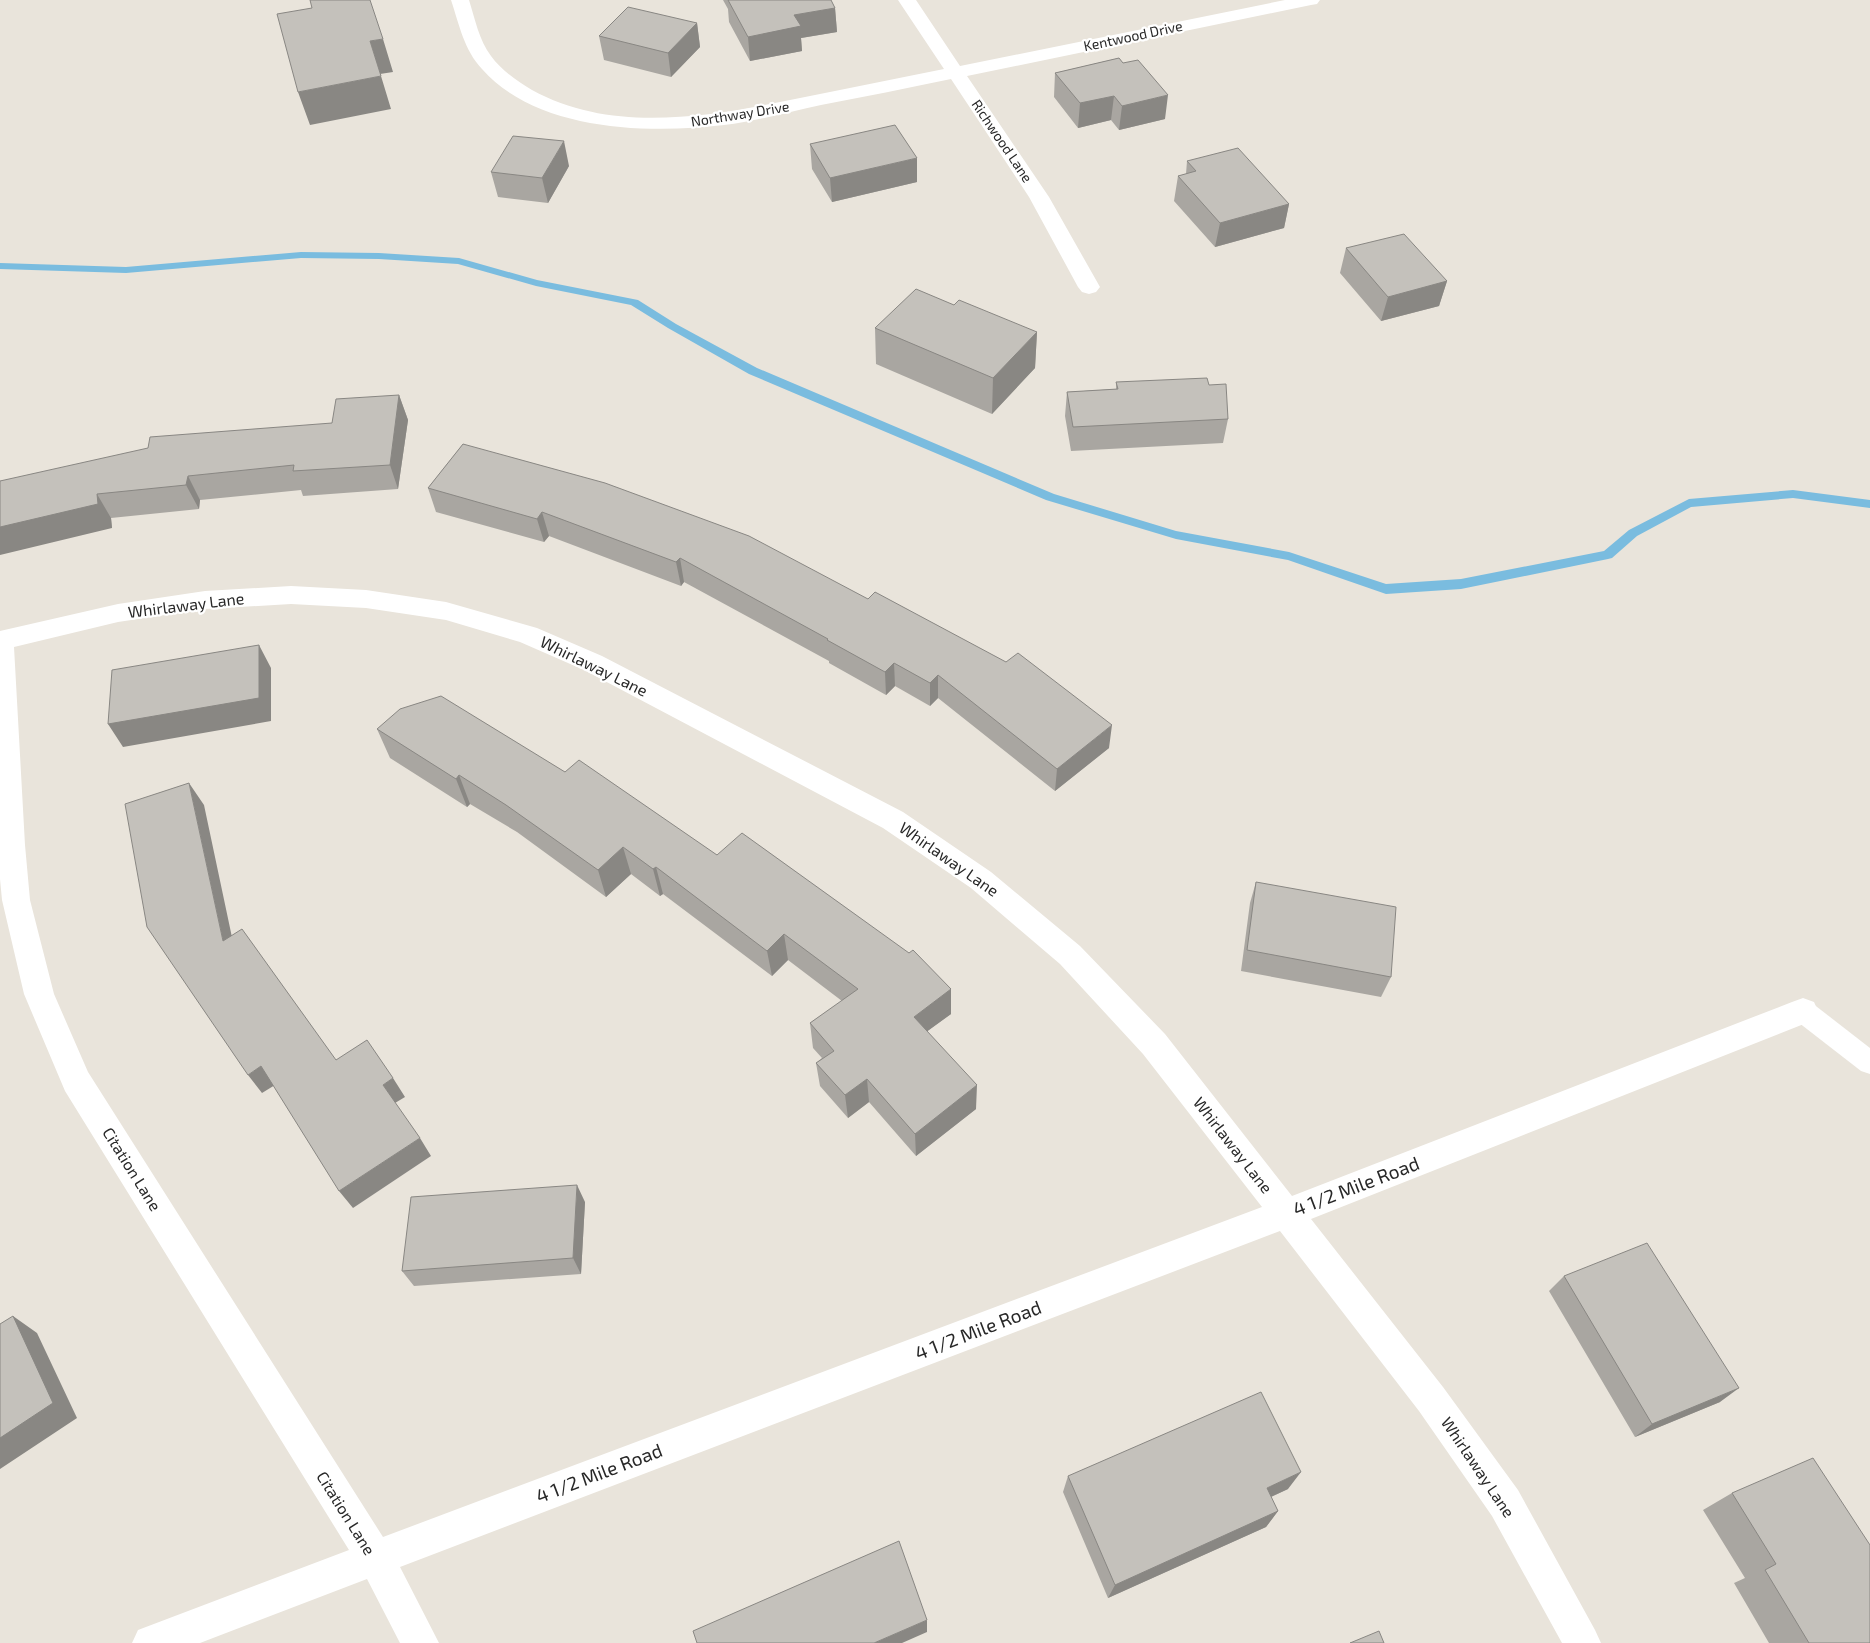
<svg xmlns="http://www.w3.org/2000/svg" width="1870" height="1643" font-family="'Exo 2',sans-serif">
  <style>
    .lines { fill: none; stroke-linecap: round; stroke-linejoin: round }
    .stream { fill: #7abcdf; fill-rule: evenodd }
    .service { fill: #fff; fill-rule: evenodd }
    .minor { fill: #fff; fill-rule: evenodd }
    .wall { fill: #a9a6a1 }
    .shaded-wall { fill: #898783 }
    .building { fill: #c4c1bb; stroke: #898783 }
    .labels { text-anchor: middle; stroke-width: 4.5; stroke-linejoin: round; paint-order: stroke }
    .far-street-label { font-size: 14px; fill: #282828; stroke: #fff }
    .street-label { font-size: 16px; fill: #282828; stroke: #fff }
    .near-street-label { font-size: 19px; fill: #282828; stroke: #fff }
  </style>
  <rect width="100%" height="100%" fill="#e9e4db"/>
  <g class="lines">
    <path class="stream" d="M301,252l78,1 80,5 78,22 101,20 38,24 81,44 297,126 122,37 113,21 97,32 75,-5 143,-28 25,-21 60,-31 104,-9 77,10v8l-77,-10 -102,9 -54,29 -25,22 -4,1 -147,30 -75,5 -98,-34 -112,-21 -130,-39 -297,-126 -81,-46 -37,-23 -95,-19 -78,-22 -79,-5 -78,-1 -175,15 -126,-4v-6l126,4z"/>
    <path class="service" d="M1803,1000l9,3 58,45v26l-9,-3 -67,-52 -3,-8 3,-8z"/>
    <path class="minor" d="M451,0h18c6,19 10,40 22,56 10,14 26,25 41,34 85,47 189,24 278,6 45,-9 89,-18 134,-27l-46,-69h18l44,66 325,-66h35l-3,4 -6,1 -344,71 82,121 51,90 -4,5 -7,2 -7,-2 -4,-5 -49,-90 -78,-118c-44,9 -87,18 -130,26 -32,7 -65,16 -97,20 -77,9 -187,6 -242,-56 -18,-19 -23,-45 -31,-69z
      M291,586l75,4 80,12 91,26 65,28 301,156 88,60 89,74 85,88 127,162 500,-194 11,-4 11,4 4,9 -4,9 -503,199 132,168 75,103 77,140 6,13h-39l-70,-127 -73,-105 -139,-180 -880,336 39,76h-39l-33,-64 -167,64h-68l6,-13 211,-80 -284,-459 -41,-97 -22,-94 -2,-21v-248l118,-27 87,-13zM291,604l75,4 80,12 74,22 64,28 299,158 88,60 89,76 83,90 119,153 -879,330 -295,-465 -34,-78 -24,-94 -5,-55 -11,-198 104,-25 87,-13z"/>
  </g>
  <path class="wall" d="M723,0h108l4,8 2,24 -36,6 1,13 -52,10 -21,-39 -1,-13z
    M697,23l3,24 -29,30 -67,-17 -5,-24z
    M1119,58l46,61 -46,11 -8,-10 -33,8 -24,-31 1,-24z
    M810,144l107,38 -85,20 -20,-33z
    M1187,161l102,43 -5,24 -69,19 -41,-46 4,-25 8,-2z
    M569,166l-21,37 -50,-6 -7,-25z
    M1346,248l101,33 -8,25 -58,15 -41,-48z
    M954,305l83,27 -2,36 -43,46 -116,-50 -1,-36z
    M1116,382l93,3 19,34 -5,24 -152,8 -6,-35 2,-24 49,-3z
    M399,395l9,25 -10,69 -95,7 -2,-6 -101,10 -1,9 -88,9 1,10 -112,-47 332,-58z
    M463,444l646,304 -54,43 -117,-93 -8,8 -35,-20 -9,9 -57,-32v-2l-145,-79 -3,4 -132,-50 -5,6 -108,-30 -8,-24z
    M377,729l188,43 152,83 234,134v25l-24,17 49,78 -60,47 -47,-54 -21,16 -28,-32 -4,-23 6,-5 -9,-10 -3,-25 32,-22 -54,-41 -16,16 -109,-82 -3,2 -29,-22 -25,23 -89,-65 -47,-28 -3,3 -77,-49z
    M1256,882l135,95 -10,20 -140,-26 9,-68z
    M585,1202l-4,72 -167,12 -12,-15z
    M1564,1276l156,126 -85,35 -86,-146z
    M1068,1476l220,13 -17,8 7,14 -12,16 -158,71 -45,-106z
    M1732,1493l138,150h-101l-35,-60 11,-5 -42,-68z"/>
  <path class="shaded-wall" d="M835,8l2,24 -36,6 1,13 -52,10 -2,-24 46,-22z
    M697,23l3,24 -29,30 -3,-24z
    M383,39l10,33 -13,2 -10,-33z
    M381,76l10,33 -81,16 -12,-33z
    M1168,95l-3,24 -46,11 3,-24z
    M1114,96l-3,24 -33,8 2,-25z
    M564,141l5,25 -21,37 -6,-25z
    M917,158v24l-85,20 -2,-24z
    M1289,204l-5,24 -69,19 5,-24z
    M1447,281l-8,25 -58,15 7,-24z
    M1037,332l-2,36 -43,46 1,-36z
    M399,395l9,25 -10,69 -8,-24z
    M188,476l12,24 -1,9 -13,-24z
    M97,494l14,24 1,10 -112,27v-28z
    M542,512l7,24 -5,6 -7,-23z
    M680,558l4,24 -3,4 -5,-24z
    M259,645l12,23v53l-148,26 -15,-23z
    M894,663l1,23 -9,9 -1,-23z
    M938,675v23l-8,8v-23z
    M1112,725l-3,23 -54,43 2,-22z
    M459,775l11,29 -3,3 -11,-28z
    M189,783l15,22 33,156 -14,-20z
    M623,847l8,27 -25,23 -8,-27z
    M656,867l7,27 -3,2 -7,-27z
    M784,934l4,26 -16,16 -5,-25z
    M951,989v25l-37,27v-24z
    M261,1066l14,19 -13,8 -14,-18z
    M393,1078l12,19 -10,6 -12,-18z
    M867,1079l2,23 -21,16 -3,-23z
    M977,1085l-1,24 -60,47 -1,-22z
    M420,1138l11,18 -78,52 -14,-17z
    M577,1185l8,17 -4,72 -8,-16z
    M13,1316l24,17 40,85 -77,51v-31z
    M1739,1388l-19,14 -85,35 17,-13z
    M1301,1472l-13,17 -33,15 12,-16z
    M1278,1511l-12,16 -158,71 7,-13z
    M927,1620v12l-25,11h-28z"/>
  <path class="building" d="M310,0h60l13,39 -13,2 11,35 -83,16 -21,-78 35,-6z
    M728,0h103l4,8 -41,7 7,11 -53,11z
    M628,7l69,16 -29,30 -69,-17z
    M1119,58l4,5 15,-3 30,35 -46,11 -8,-10 -34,7 -25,-30z
    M895,125l22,33 -87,20 -20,-34z
    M513,136l51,5 -22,37 -51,-6z
    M1238,148l51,56 -69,19 -42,-47 18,-5 -9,-10z
    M1404,234l43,47 -59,16 -42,-49z
    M916,289l38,16 5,-5 78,32 -44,46 -118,-50z
    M1207,378l2,7 17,-1 2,35 -155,8 -6,-35 51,-3 -2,-7z
    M399,395l-9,70 -97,6 1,-6 -106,11 -2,9 -89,9 1,10 -98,23v-46l148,-33 2,-11 182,-14 4,-24z
    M463,444l142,39 144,53 119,63 7,-7 131,70 12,-9 94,72 -55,44 -119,-94 -8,8 -36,-20 -9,9 -58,-32 1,-1 -148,-81 -4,4 -134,-50 -5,7 -109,-31z
    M259,645v53l-151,26 4,-54z
    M441,696l124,76 14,-12 138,95 25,-22 167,120 4,-3 38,39 -37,28 63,68 -62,49 -48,-55 -22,16 -29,-32 18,-12 -24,-28 48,-34 -74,-55 -17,17 -111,-84 -3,2 -30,-22 -25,23 -92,-65 -47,-30 -3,4 -79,-50 23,-20z
    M189,783l34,158 19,-12 94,131 31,-20 26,38 -10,7 37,53 -81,53 -78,-125 -13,9 -101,-148 -22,-123z
    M1256,882l140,25 -5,70 -144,-27z
    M577,1185l-4,73 -171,13 9,-74z
    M1647,1243l92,145 -87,36 -88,-148z
    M13,1316l40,87 -53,35v-114z
    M1261,1392l40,80 -34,16 11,23 -163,74 -47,-109z
    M1813,1458l57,87v98h-61l-44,-73 11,-6 -44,-71z
    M899,1541l28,79 -53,23h-177l-4,-12z
    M1379,1631l5,12h-34z"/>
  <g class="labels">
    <g class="far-street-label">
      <text transform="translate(1133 36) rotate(-12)" y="5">Kentwood Drive</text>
      <text transform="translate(740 114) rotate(-9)" y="5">Northway Drive</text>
      <text transform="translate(1002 141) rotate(56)" y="5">Richwood Lane</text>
    </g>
    <g class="street-label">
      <text transform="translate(186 605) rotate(-7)" y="6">Whirlaway Lane</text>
      <text transform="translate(594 666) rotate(26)" y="6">Whirlaway Lane</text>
      <text transform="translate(949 859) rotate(35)" y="6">Whirlaway Lane</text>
      <text transform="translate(1233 1145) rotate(52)" y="6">Whirlaway Lane</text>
      <text transform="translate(132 1169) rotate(58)" y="6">Citation Lane</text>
      <text transform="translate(1478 1467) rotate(56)" y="6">Whirlaway Lane</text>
      <text transform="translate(346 1513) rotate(58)" y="6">Citation Lane</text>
    </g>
    <g class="near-street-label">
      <text transform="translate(1356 1186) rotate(-21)" y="7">4 1/2 Mile Road</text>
      <text transform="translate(978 1330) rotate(-21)" y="7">4 1/2 Mile Road</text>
      <text transform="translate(599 1473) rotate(-21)" y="7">4 1/2 Mile Road</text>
    </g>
  </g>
</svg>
